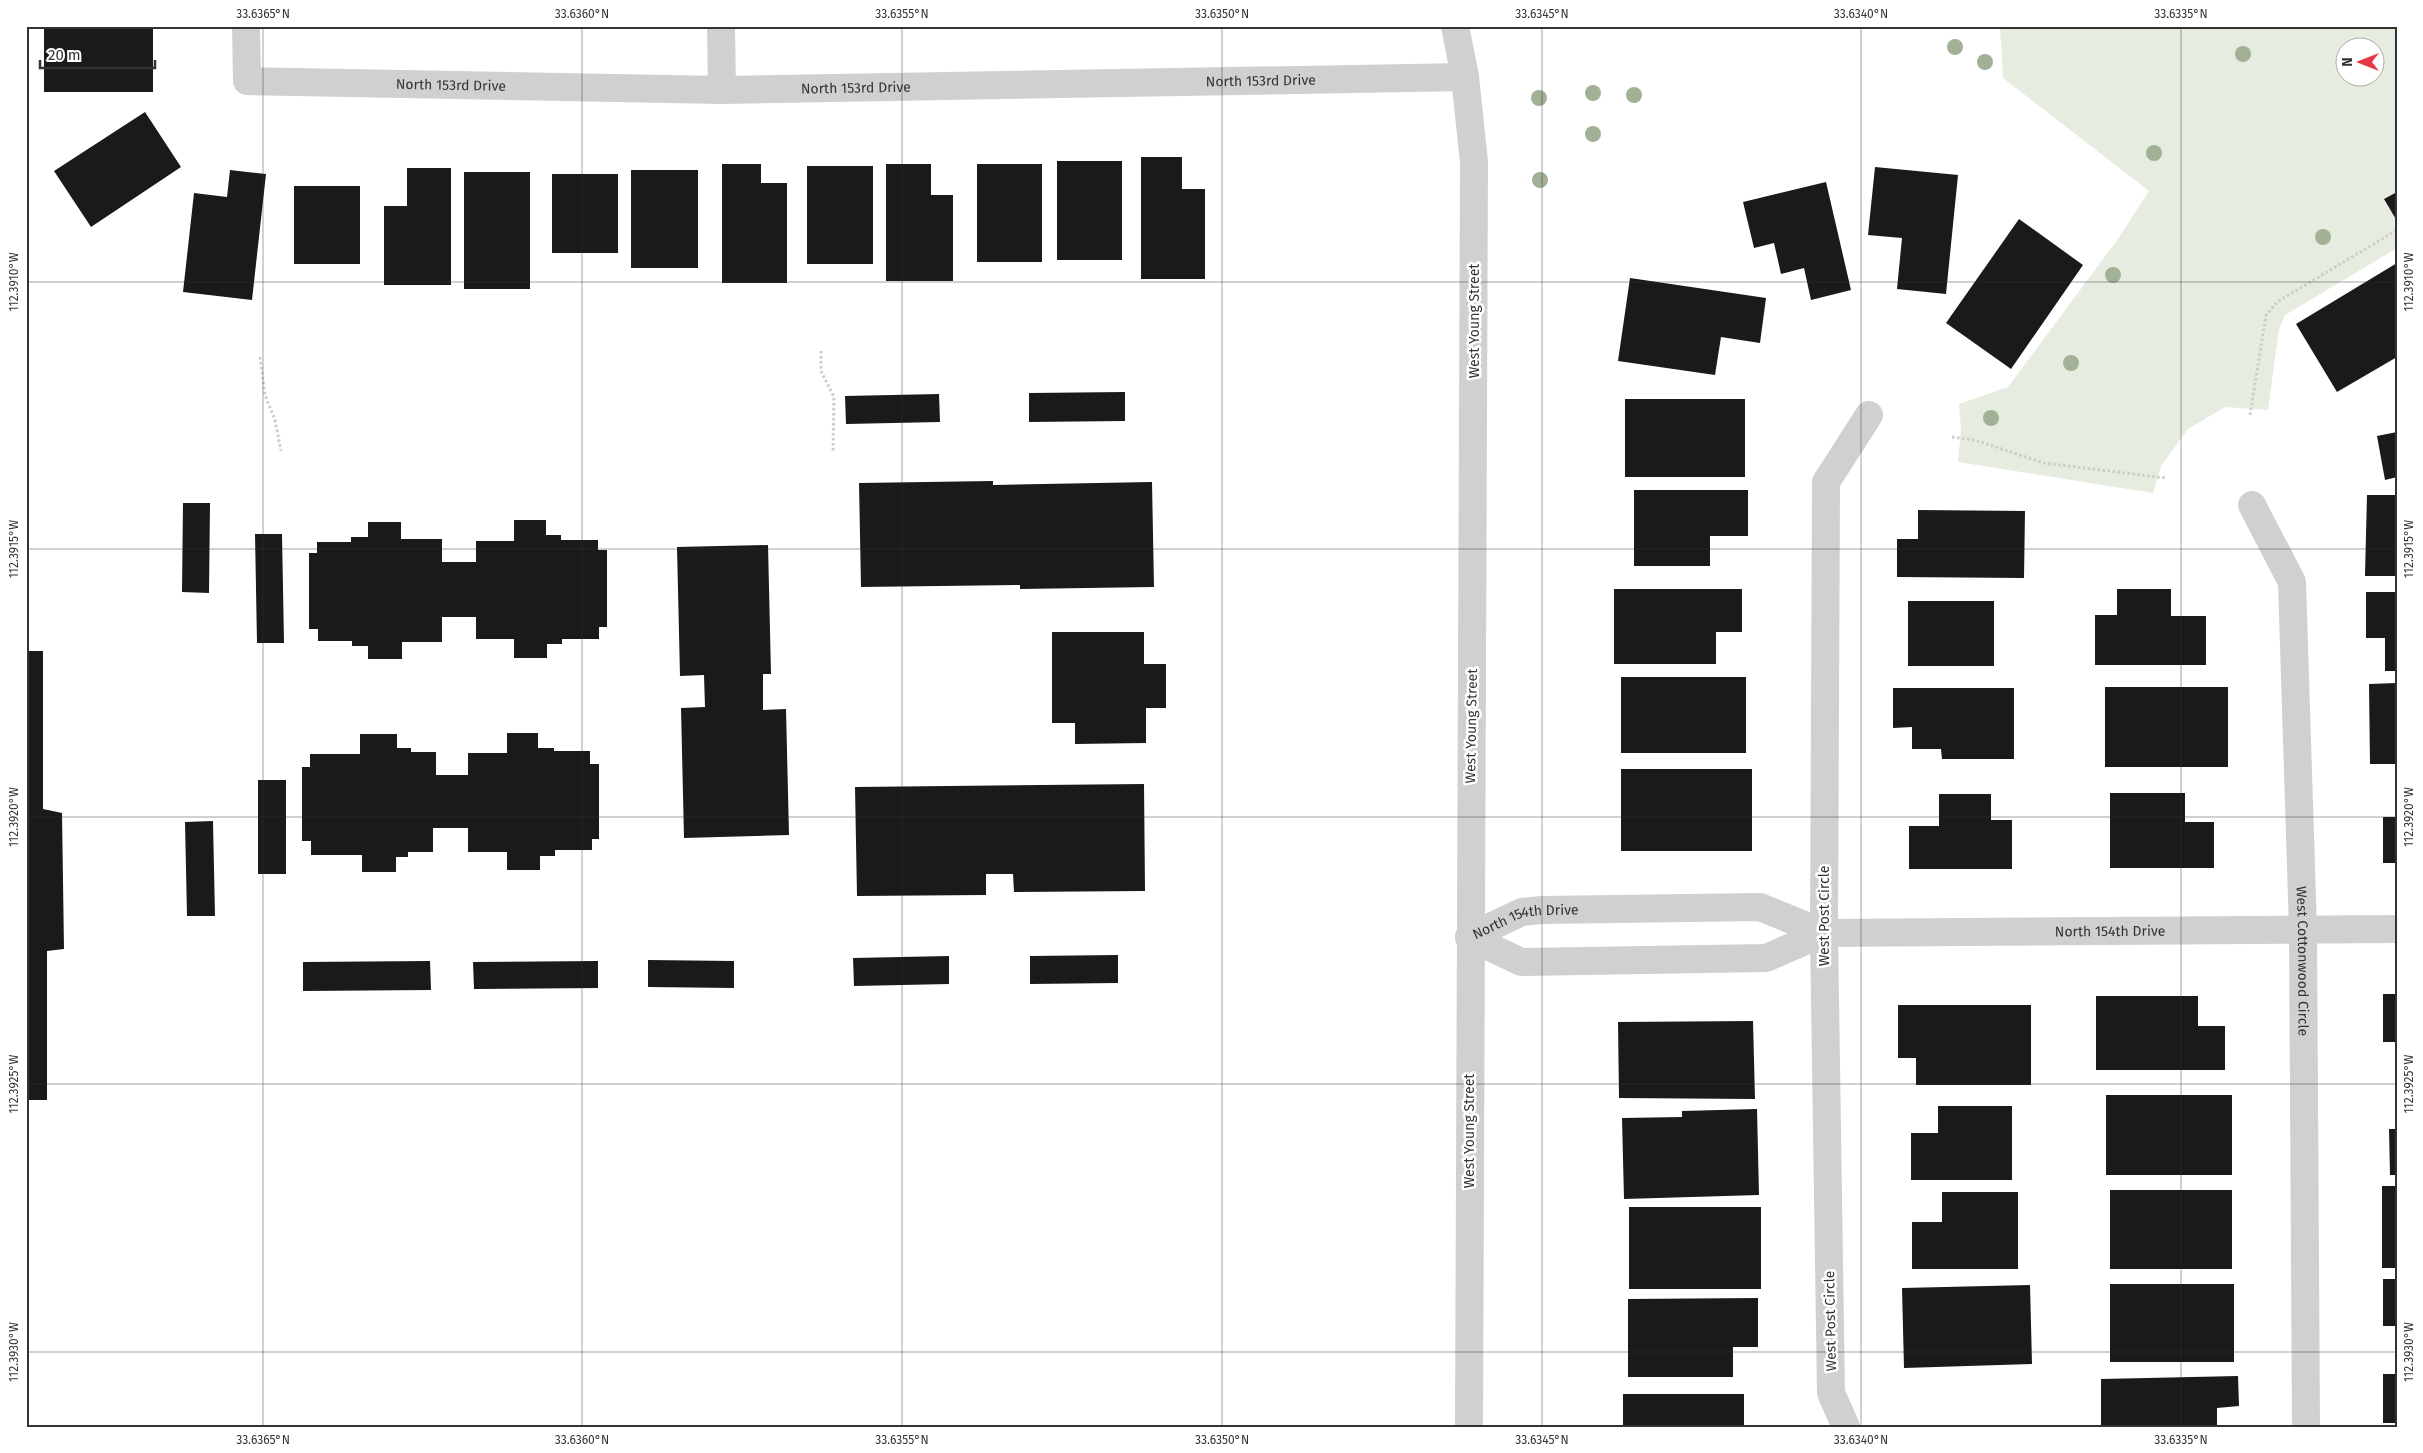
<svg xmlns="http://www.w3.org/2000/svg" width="2423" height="1453" font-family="'Fira Sans',sans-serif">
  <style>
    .green { fill: #e6ecdf; fill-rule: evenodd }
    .building { fill: #1a1a1a }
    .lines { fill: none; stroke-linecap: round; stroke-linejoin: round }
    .path { stroke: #cdcdcd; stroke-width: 3; stroke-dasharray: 2.5 2.5; stroke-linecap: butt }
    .minor { stroke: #d0d0d0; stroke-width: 28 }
    .tertiary { stroke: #d0d0d0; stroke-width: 28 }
    .tree { fill: #a2b095 }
    .ticks { fill: none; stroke: #333; stroke-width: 1; stroke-opacity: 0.45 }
    .labels { text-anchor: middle; stroke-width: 5; stroke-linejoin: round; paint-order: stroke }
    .street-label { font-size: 14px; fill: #333; stroke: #fff }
    .neatline { fill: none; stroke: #333; stroke-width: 2 }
    .ticks-label { font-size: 12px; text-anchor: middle; fill: #333 }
  </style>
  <rect width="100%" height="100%" fill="#fff"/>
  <path class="green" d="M2000,26h397v222l-112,67 -6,14 -11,81 -43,-3 -37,22 -27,37 -8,27 -195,-31 3,-32 -2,-26 49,-17 110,-148 31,-48 -146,-113zM2346,48h30v30h-30z"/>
  <path class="building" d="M324,26h110v2h-110z
    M44,27h109v65h-109z
    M145,112l36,55 -90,60 -37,-56z
    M1141,157h41v32h23v90h-64z
    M1057,161h65v99h-65z
    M722,164h39v19h26v100h-65z
    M886,164h45v31h22v86h-67z
    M977,164h65v98h-65z
    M807,166h66v98h-66z
    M1875,167l83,8 -12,119 -49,-5 5,-51 -34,-3z
    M407,168h44v117h-67v-79h23z
    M230,170l36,4 -14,126 -69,-8 11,-99 33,4z
    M631,170h67v98h-67z
    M464,172h66v117h-66z
    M552,174h66v79h-66z
    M1826,182l25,108 -40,10 -7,-32 -23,6 -7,-31 -20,5 -11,-46z
    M294,186h66v78h-66z
    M2397,192v29l-13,-22z
    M2019,219l64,46 -72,104 -65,-46z
    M2397,263v94l-60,35 -41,-68z
    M1630,278l136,20 -6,45 -39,-6 -6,38 -97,-14z
    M1125,392v29l-96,1v-29z
    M939,394l1,28 -94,2 -1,-28z
    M1625,399h120v78h-120z
    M2397,432v45l-12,3 -8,-44z
    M993,481v4l159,-3 2,105 -134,2v-4l-159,2 -2,-104z
    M1634,490h114v46h-38v30h-76z
    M2367,495h30v81h-32z
    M183,503h27l-1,90 -27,-1z
    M1918,510l107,1 -1,67 -127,-1v-38h21z
    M514,520h32v15h15v5h37v10h9v77h-8v12h-37v5h-15v14h-33v-19h-38v-22h-34v25h-40v17h-34v-13h-16v-5h-34v-12h-9v-76h8v-11h34v-5h17v-15h33v17h41v23h34v-21h38z
    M255,534h27l2,109h-27z
    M768,545l3,129h-8v36l23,-1 3,126 -105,3 -3,-130 24,-1 -1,-32 -24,1 -3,-129z
    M1614,589h128v43h-26v32h-102z
    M2117,589h54v27h35v49h-111v-50h22z
    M2366,592h31v79h-12v-33h-19z
    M1908,601h86v65h-86z
    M1052,632h92v32h22v44h-20v35l-71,1v-21h-23z
    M26,651h17v158l19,4 2,136 -17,2v149h-21z
    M1621,677h125v76h-125z
    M2397,683v81h-27l-1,-80z
    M2105,687h123v80h-123z
    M1893,688h121v71h-72l-1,-10h-29v-22l-19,1z
    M507,733h31v15h16v3h36v13h9v75h-7v11h-37v6h-15v14h-33v-18h-39v-24h-35v24h-25v5h-12v15h-34v-17h-51v-14h-9v-74h8v-13h50v-20h37v14h14v4h25v23h32v-22h39z
    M1621,769h131v82h-131z
    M258,780h28v94h-28z
    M1144,784l1,107 -131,1 -1,-18h-27v21l-129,1 -2,-109z
    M2110,793h75v29h29v46h-104z
    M1939,794h52v26h21v49h-103v-43h30z
    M2383,817h14v46h-14z
    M213,821l2,95h-28l-2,-94z
    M1118,955v28l-88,1v-28z
    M949,956v28l-95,2 -1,-28z
    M648,960l86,1v27l-86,-1z
    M430,961l1,29 -128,1v-29z
    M598,961v27l-124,1 -1,-27z
    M2383,994h14v48h-14z
    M2096,996h102v30h27v44h-129z
    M1898,1005h133v80h-115v-27h-18z
    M1753,1021l2,78 -136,-1 -1,-76z
    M2106,1095h126v80h-126z
    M1938,1106h74v74h-101v-47h27z
    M1757,1109l2,86 -135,4 -2,-81 60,-1v-6z
    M2389,1129h8v46h-7z
    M2382,1186h15v82h-15z
    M2110,1190h122v79h-122z
    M1942,1192h76v77h-106v-47h30z
    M1629,1207h132v82h-132z
    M2383,1279h14v47h-14z
    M2110,1284h124v78h-124z
    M2030,1285l2,79 -128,4 -2,-80z
    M1758,1298v49h-25v30h-105v-78z
    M2383,1374h14v49h-14z
    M2238,1376l1,30 -22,2v19h-116v-48z
    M1623,1394h121v33h-121z"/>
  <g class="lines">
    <path class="path" d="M821,351v20l13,26 -1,54
      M260,357l5,38 10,25 6,31
      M2250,415l16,-100 11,-13 120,-72
      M1952,437l23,3 69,23 122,15"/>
    <g class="minor">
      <path id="s1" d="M246,26l1,55 475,9 743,-13"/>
      <path d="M721,26l1,64"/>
      <path id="s2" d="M2252,505l40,77 11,348 3,497"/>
      <path id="s3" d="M1469,937l52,25 245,-4 58,-25 573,-4"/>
      <path id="s4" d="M1469,937l53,-25 20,-2 218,-3 64,26"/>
      <path d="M1846,1427l-15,-34 -7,-460 2,-451 43,-67"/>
    </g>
    <path class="tertiary" d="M1455,26l10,51 9,85 -5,1265"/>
  </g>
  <g class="tree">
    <circle cx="1955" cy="47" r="8"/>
    <circle cx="2243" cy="54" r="8"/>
    <circle cx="1985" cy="62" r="8"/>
    <circle cx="1593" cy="93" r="8"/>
    <circle cx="1634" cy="95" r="8"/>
    <circle cx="1539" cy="98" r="8"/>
    <circle cx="1593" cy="134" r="8"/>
    <circle cx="2154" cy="153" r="8"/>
    <circle cx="1540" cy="180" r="8"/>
    <circle cx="2323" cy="237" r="8"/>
    <circle cx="2113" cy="275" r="8"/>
    <circle cx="2071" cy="363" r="8"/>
    <circle cx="1991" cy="418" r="8"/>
  </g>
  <path class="ticks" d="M263,26v1401M582,26v1401M902,26v1401M1222,26v1401M1542,26v1401M1861,26v1401M2181,26v1401M26,282h2371M26,549h2371M26,817h2371M26,1084h2371M26,1352h2371"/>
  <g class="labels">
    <g class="street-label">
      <text dy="5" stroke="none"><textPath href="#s1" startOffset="1069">North 153rd Drive</textPath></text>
      <text dy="5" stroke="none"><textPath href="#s1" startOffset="259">North 153rd Drive</textPath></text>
      <text dy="5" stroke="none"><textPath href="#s1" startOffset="664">North 153rd Drive</textPath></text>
      <text transform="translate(1474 321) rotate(-90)" y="5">West Young Street</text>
      <text transform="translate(1471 726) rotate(-89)" y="5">West Young Street</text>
      <text transform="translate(1824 916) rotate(-90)" y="5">West Post Circle</text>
      <text dy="5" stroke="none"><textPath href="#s4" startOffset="60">North 154th Drive</textPath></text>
      <text dy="5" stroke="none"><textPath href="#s3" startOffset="652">North 154th Drive</textPath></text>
      <text dy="5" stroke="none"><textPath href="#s2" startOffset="466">West Cottonwood Circle</textPath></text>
      <text transform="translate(1469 1131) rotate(-90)" y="5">West Young Street</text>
      <text transform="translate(1830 1321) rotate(-91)" y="5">West Post Circle</text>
    </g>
  </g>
  <rect width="2423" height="1453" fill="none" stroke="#ffffff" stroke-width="55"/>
  <g transform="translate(2360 62) rotate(270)"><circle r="24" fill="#ffffff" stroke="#adadad"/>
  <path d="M0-4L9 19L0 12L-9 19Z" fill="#e63946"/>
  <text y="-8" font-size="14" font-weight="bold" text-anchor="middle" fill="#333333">N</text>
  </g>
  <path d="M40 60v8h115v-8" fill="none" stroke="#333333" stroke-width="2.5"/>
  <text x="48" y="60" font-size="15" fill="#333333" stroke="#ffffff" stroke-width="4" paint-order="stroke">20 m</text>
  <rect x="28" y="28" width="2368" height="1398" class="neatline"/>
  <g class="ticks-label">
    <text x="263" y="18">33.6365°N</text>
    <text x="582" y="18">33.6360°N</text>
    <text x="902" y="18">33.6355°N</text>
    <text x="1222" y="18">33.6350°N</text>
    <text x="1542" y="18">33.6345°N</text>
    <text x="1861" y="18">33.6340°N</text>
    <text x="2181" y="18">33.6335°N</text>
    <text transform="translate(2409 282) rotate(-90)" y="4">112.3910°W</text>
    <text transform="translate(14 282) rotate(-90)" y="4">112.3910°W</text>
    <text transform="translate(2409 549) rotate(-90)" y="4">112.3915°W</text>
    <text transform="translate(14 549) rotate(-90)" y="4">112.3915°W</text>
    <text transform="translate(2409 817) rotate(-90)" y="4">112.3920°W</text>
    <text transform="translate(14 817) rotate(-90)" y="4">112.3920°W</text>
    <text transform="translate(2409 1084) rotate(-90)" y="4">112.3925°W</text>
    <text transform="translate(14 1084) rotate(-90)" y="4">112.3925°W</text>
    <text transform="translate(2409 1352) rotate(-90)" y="4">112.3930°W</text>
    <text transform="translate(14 1352) rotate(-90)" y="4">112.3930°W</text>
    <text x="263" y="1444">33.6365°N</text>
    <text x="582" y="1444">33.6360°N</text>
    <text x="902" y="1444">33.6355°N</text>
    <text x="1222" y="1444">33.6350°N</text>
    <text x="1542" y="1444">33.6345°N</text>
    <text x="1861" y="1444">33.6340°N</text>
    <text x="2181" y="1444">33.6335°N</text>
  </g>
</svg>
